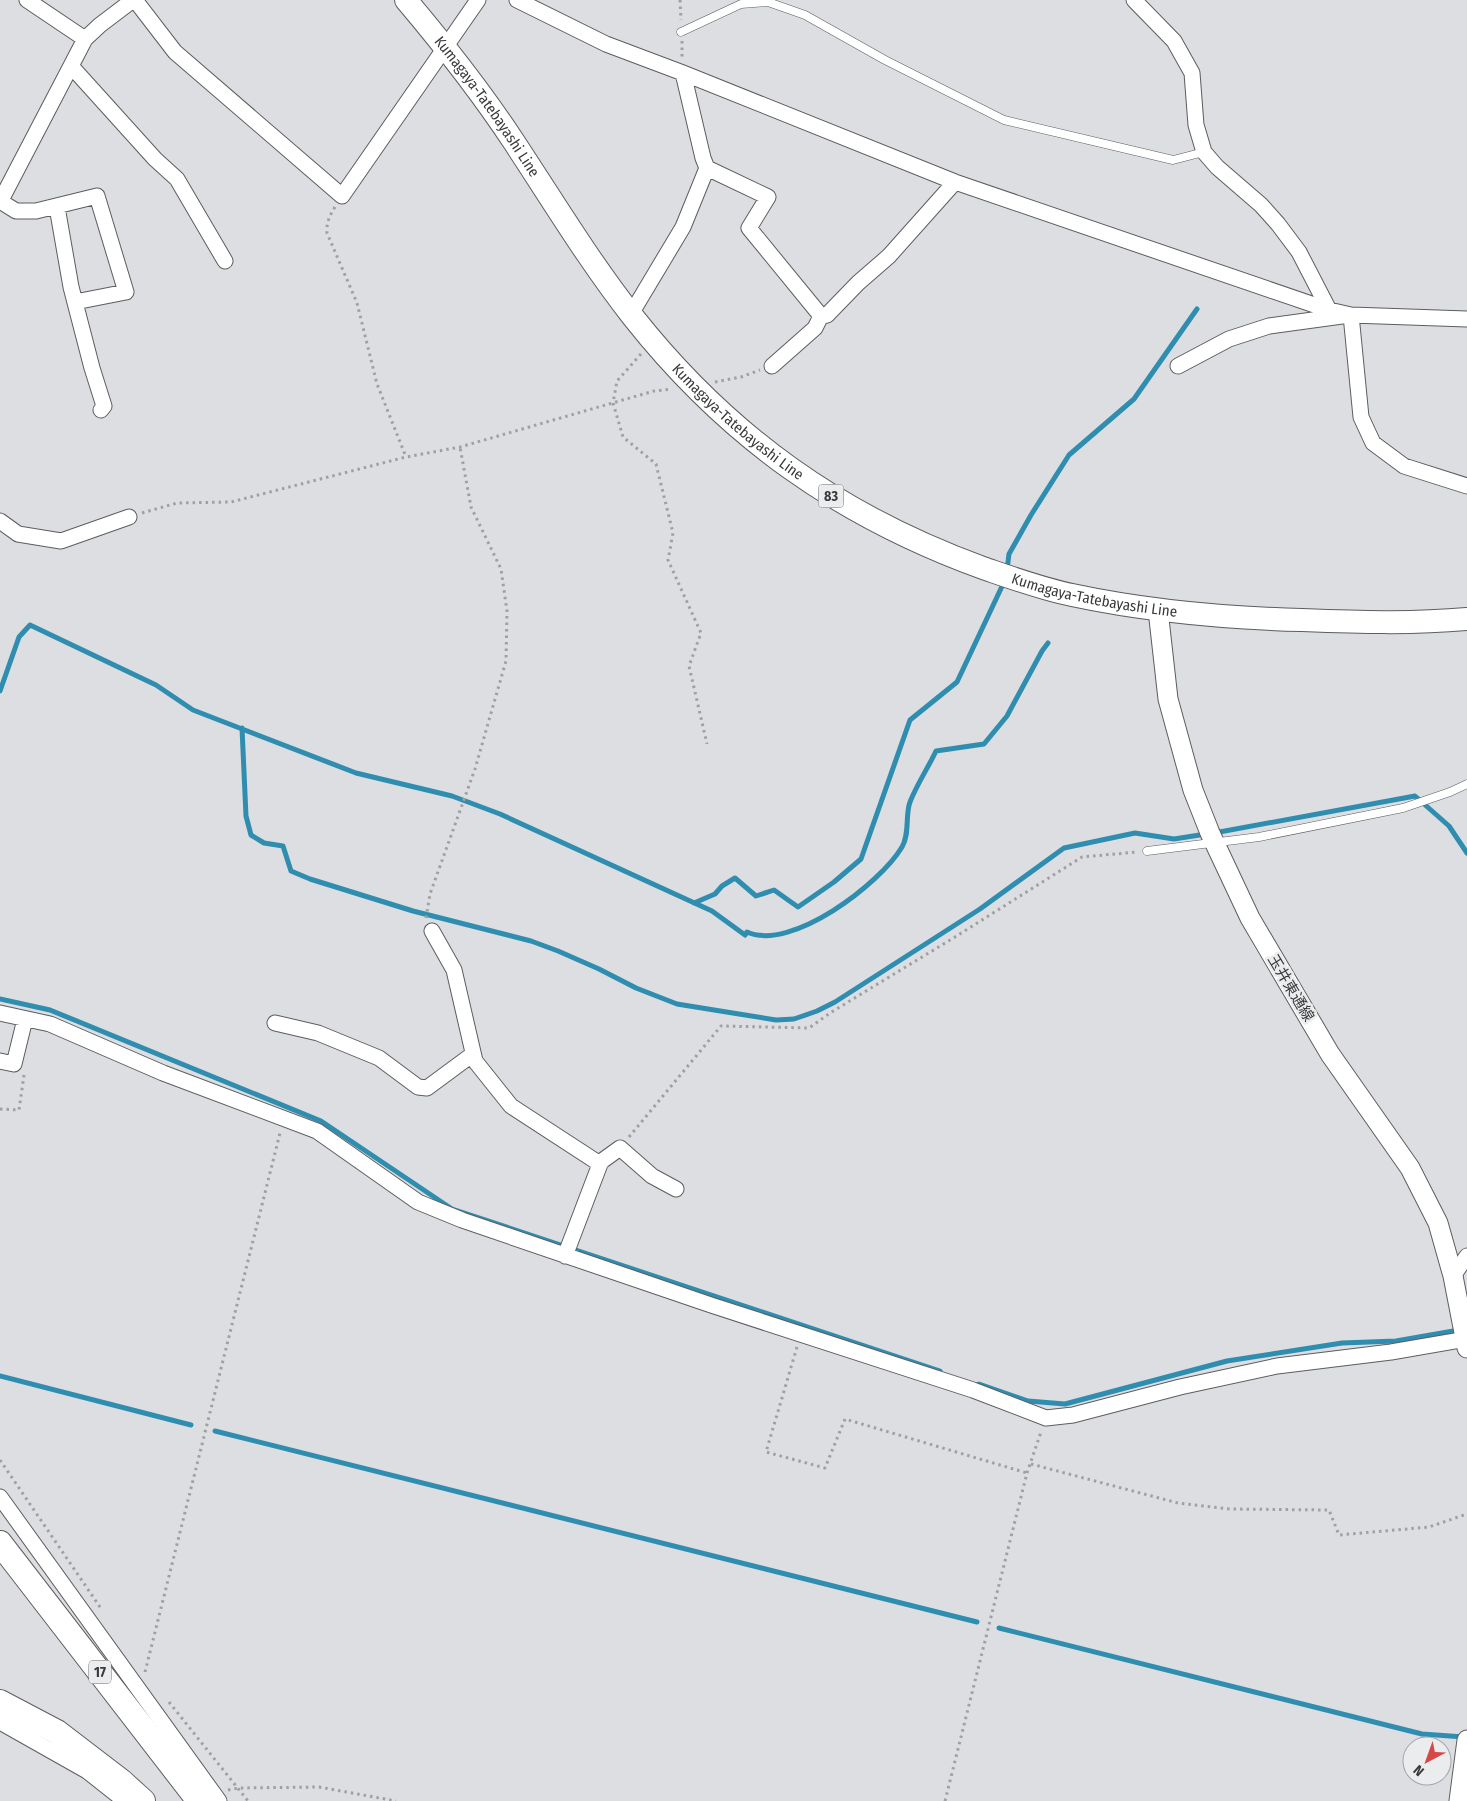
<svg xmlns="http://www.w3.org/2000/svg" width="1467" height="1801" font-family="'Fira Sans Condensed','Noto Sans JP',sans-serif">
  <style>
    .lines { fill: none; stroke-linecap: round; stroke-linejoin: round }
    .stream { stroke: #2f8eaf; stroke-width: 5 }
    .service-casing { stroke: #5c5d5f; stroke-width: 9 }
    .minor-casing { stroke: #5c5d5f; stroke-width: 17 }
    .tertiary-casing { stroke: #5c5d5f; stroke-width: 21 }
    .primary-casing { stroke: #5c5d5f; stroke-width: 24 }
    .trunk-casing { stroke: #5c5d5f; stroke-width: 26 }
    .path { stroke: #9fa0a2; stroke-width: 3; stroke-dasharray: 2.5 4; stroke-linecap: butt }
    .service { stroke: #fff; stroke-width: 8 }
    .minor { stroke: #fff; stroke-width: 15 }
    .tertiary { stroke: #fff; stroke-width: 19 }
    .primary { stroke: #fff; stroke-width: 22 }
    .trunk { stroke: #fff; stroke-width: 24 }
    .labels { text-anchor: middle; stroke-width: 5; stroke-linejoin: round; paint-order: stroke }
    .shield { fill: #ebecee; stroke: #6e6f71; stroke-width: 1 }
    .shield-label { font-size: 14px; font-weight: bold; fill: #393a3b }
    .street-label { font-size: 15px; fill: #393a3b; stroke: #ebecee }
  </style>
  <rect width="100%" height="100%" fill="#dddee1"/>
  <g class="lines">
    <path class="stream" d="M1007,570l2,-16 22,-39 38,-60 65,-56 63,-90
      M0,691l19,-54 11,-12 126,60 37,25 163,63 96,23 48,18 212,97 33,24 2,-3c44,20 133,-48 155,-85 8,-13 3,-32 8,-45 7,-18 18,-34 26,-51l48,-7 23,-28 35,-65 6,-8
      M242,728l4,88 5,19 13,8 19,3 8,25 19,8 103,32 118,30 27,10 41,18 37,19 41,16 99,16 18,-1 23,-8 18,-9 145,-93 84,-61 71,-15 39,6 32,-5
      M1214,833l201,-37 34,30 18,27
      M694,903l21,-9 7,-8 13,-8 21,18 18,-6 24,17 36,-25 27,-23 49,-139 47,-38 48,-102
      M0,999l50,11 271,111 131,88 488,162
      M0,1376l191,49
      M979,1384l49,17 37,3 162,-43 115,-18 54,-2 63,-11
      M215,1431l762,191
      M999,1628l423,106 42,3"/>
    <defs>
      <path id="service" d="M681,32l60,-28 27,-2 37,13 80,45 119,60 169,40 31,-8
        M1147,851l112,-14 144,-29 47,-16 17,-8"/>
      <path id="minor" d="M27,0l58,39
        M135,0l40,52 167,144 136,-196
        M517,0l89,44 77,29 272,109 374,128 22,5 116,4
        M1134,0l40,41 18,32 4,52 8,27 13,15 44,38 17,19 21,28 30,58
        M71,66l84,93 22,20 48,82
        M683,73l20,85 4,10 61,29 -19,31 72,88 6,-1 31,-32 31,-27 66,-74
        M0,201l16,10h20l61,-15 29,96 -51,10
        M0,202l85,-163 15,-14 33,-25
        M57,207l14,80 21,81 12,38 -3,4
        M631,314l52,-87 24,-59
        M1351,315l10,102 12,26 31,23 63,20
        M772,366l43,-38 6,-12
        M1178,366l51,-27 40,-13 73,-10
        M0,521l18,13 43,7 68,-24
        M432,931l22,39 21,91 36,45 89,58
        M0,1013l50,11 113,49 154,58 101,71 44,18 249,85 262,85 73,28 27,-3 107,-28 97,-21 114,-14 76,-13
        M275,1023l43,10 61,25 39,29 9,1 46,-34
        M0,1061l14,3 11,-45
        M565,1256l35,-92 2,-3 18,-13 32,28 24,13
        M1453,1276l14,-20
        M0,1497l219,304
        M0,1722l87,49 38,30"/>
      <path id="tertiary" d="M1158,610l10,89 25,91 17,43 40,85 80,136 80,114 28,55 15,53 14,72
        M1459,1801l8,-61"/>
      <g id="primary">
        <path id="s1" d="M406,0c38,45 75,92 108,142 39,59 75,119 119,175 95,120 207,199 350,251 29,10 59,21 89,27 75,16 153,23 230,25 54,2 110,4 165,-1"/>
      </g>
      <path id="trunk" d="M0,1543l199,258
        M0,1702l57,30 64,49 22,20"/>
    </defs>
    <use href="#service" class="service-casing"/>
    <use href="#minor" class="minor-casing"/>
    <use href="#tertiary" class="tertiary-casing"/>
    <use href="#primary" class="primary-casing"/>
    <use href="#trunk" class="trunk-casing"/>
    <path class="path" d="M680,0l1,20
      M682,41v16
      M335,207c-5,8 -9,16 -8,26l30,70 20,81 29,73
      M641,354l-24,27 -4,22 10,34 33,27 17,69 -5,27 33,73 -12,33 18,78
      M715,382l26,-5 19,-7
      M142,513l35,-10 54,-1 175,-45 54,-10 194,-56 18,-2
      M426,918l4,-24 45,-125 31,-108 1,-50 -6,-42 -30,-62 -11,-60
      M0,1109l19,1 5,-35
      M629,1137l92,-111 88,2 21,-15 125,-76 127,-80 55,-5
      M797,1347l-31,105 59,16 20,-49 182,54
      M0,1460l102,150
      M1031,1464l147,39 52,6 99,1 10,25 90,-8 38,-13
      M145,1672l135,-539
      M169,1702l79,99
      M228,1790l11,-2 80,-1 77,14
      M945,1801l82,-328 14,-41"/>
    <use href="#service" class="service"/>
    <use href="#minor" class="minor"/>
    <use href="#tertiary" class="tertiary"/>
    <use href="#primary" class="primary"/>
    <use href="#trunk" class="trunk"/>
  </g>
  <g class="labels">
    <g class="shield">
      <rect x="818.5" y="484.5" width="25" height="23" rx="4"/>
      <rect x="89" y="1660.5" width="22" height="23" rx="4"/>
    </g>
    <g class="shield-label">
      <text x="831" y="501">83</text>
      <text x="100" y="1677">17</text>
    </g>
    <g class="street-label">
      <text dy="5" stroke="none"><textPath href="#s1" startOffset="134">Kumagaya-Tatebayashi Line</textPath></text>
      <text dy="5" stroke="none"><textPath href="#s1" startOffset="539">Kumagaya-Tatebayashi Line</textPath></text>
      <text dy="5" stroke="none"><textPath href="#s1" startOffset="942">Kumagaya-Tatebayashi Line</textPath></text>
      <text transform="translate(1291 988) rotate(59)" y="5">玉井東通線</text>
    </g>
  </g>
  <g transform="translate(1427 1761) rotate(221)"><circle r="24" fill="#ebecee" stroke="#a4a5a6"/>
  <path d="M0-4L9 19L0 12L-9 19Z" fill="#d64745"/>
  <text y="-8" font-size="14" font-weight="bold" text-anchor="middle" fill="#393a3b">N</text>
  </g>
</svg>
